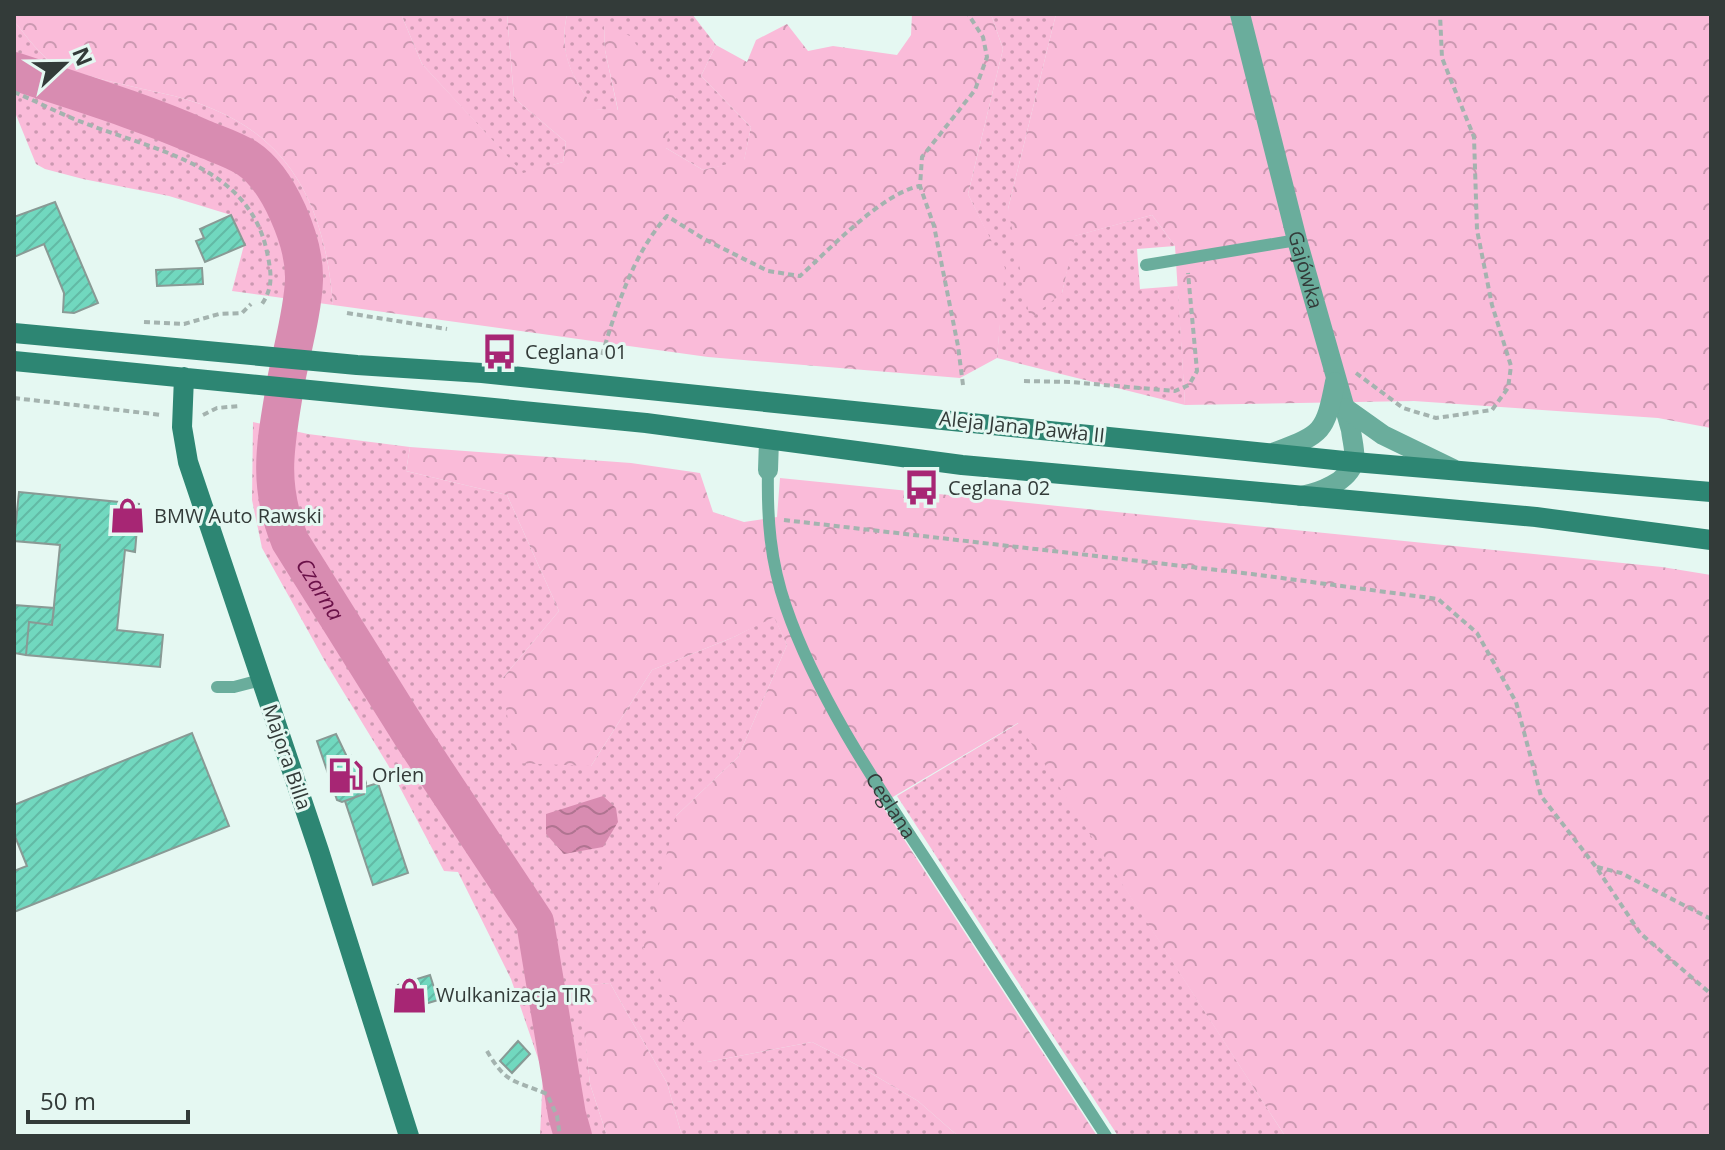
<svg xmlns="http://www.w3.org/2000/svg" width="1725" height="1150" font-family="'Open Sans',sans-serif">
  <style>
    .grass { fill: url(#grass-dots) }
    .forest { fill: url(#forest-crowns) }
    .water { fill: url(#water-waves) }
    .lines { fill: none; stroke-linecap: round; stroke-linejoin: round }
    .river { stroke: #d88cb1; stroke-width: 38 }
    .building { fill: url(#building-hatch); stroke: #899a95; stroke-width: 2 }
    .path { stroke: #a4b3af; stroke-width: 4; stroke-dasharray: 6 4; stroke-linecap: butt }
    .lane { stroke: #6aad9c; stroke-width: 12 }
    .street { stroke: #6aad9c; stroke-width: 20 }
    .secondary { stroke: #2d8673; stroke-width: 20 }
    .labels { text-anchor: middle; stroke-width: 6; stroke-linejoin: round; paint-order: stroke }
    .street-label { font-size: 20px; fill: #333b39; stroke: #e5f8f2 }
    .poi-label { font-size: 20px; fill: #333b39; stroke: #e5f8f2; text-anchor: start }
    .water-label { font-size: 22px; font-style: italic; fill: #6a1148; stroke: #e5f8f2 }
  </style>
  <defs>
    <pattern id="grass-dots" width="8" height="8" patternUnits="userSpaceOnUse" patternTransform="scale(2)"><rect width="8" height="8" fill="#fabbd9"/><path d="M2 2h.1M6 6h.1" fill="none" stroke="#cb99b1" stroke-width="1.8" stroke-linecap="round"/></pattern>
    <pattern id="forest-crowns" width="20" height="18" patternUnits="userSpaceOnUse" patternTransform="scale(2)"><rect width="20" height="18" fill="#fabbd9"/><path d="M2 6a3 3 0 1 1 6 0M12 15a3 3 0 1 1 6 0" fill="none" stroke="#cb99b1"/></pattern>
    <pattern id="water-waves" width="16" height="10" patternUnits="userSpaceOnUse" patternTransform="scale(2)"><rect width="16" height="10" fill="#d88cb1"/><path d="M0 5q4-4 8 0t8 0" fill="none" stroke="#b07491"/></pattern>
    <pattern id="building-hatch" width="6" height="6" patternUnits="userSpaceOnUse" patternTransform="scale(2)"><rect width="6" height="6" fill="#71d8bf"/><path d="M-1 1l2-2M0 6l6-6M5 7l2-2" fill="none" stroke="#62baa5"/></pattern>
  </defs>
  <rect width="100%" height="100%" fill="#e5f8f2"/>
  <path class="grass" d="M401,14h106l7,84 52,44 -3,20 -40,12 -101,-110z
    M567,14h125l24,31 -15,31 50,51 -7,34 -41,9 -37,-22 -62,-123 1,25 13,61 -24,-2c-21,-33 -36,-53 -27,-95z
    M991,14h65l-48,195 54,84 12,-57 78,-21 23,31 -38,3 3,40 38,-3 7,119 -188,-47 7,-90 -36,-74 35,-145z
    M14,21c12,15 26,34 42,45 6,4 16,5 23,7 27,8 55,14 82,20 118,25 163,97 172,212l-101,-14 12,-46 -13,-30 -62,-19 -86,-17 -38,-10 -9,-5 -22,-54z
    M253,422l55,12 102,13 -4,24 101,24 52,116 -57,68 89,87 61,-96 82,-33 40,-21 13,29 -49,112 -62,59 31,246 105,-20 45,23 61,36 40,35h-276l-15,-53 -57,-100 -30,3 10,98 17,52h-67l3,-63 -32,-94 -53,-107 -14,-1 -56,-106 -61,-100 -65,-117 -10,-48z
    M1019,723l266,413h-167l-221,-340z"/>
  <path class="forest" d="M17,14h384l21,50 101,109 40,-11 3,-20 -52,-44 -7,-84h60c-9,40 6,64 28,95l23,1 -13,-60 -1,-25 26,11 45,62 -9,50 37,22 41,-10 7,-33 -50,-51 15,-31 31,17 9,-22 31,-16 21,27 25,-5 64,9 14,-20 1,-21h79l12,35 -35,145 37,74 -8,90 -37,20 -252,-21 -375,-52c-9,-115 -54,-187 -172,-212 -27,-6 -55,-12 -82,-20 -7,-2 -17,-3 -23,-7 -16,-11 -30,-30 -42,-45z
    M1056,14h655v414l-53,-10 -244,-17 -229,4 -10,-159 -23,-31 -77,21 -13,57 -32,26 -22,-110z
    M410,447l221,16 69,10 13,39 31,10 33,-5 3,-39 882,89 49,8v561h-426l-267,-413 -137,81 216,332h-139l-40,-35 -61,-36 -45,-23 -105,20 -64,-113 33,-133 62,-59 49,-112 -13,-28 -40,20 -82,33 -61,96 -77,-3 -12,-84 57,-68 -52,-116 -101,-24z
    M610,983l57,100 15,53h-75l-17,-52 -11,-98z"/>
  <path class="water" d="M603,796l13,12 2,14 -15,25 -39,7 -18,-20v-20z"/>
  <g class="lines">
    <path class="river" id="s1" d="M14,71c63,21 127,40 188,67 14,6 31,11 45,20 32,21 58,84 57,122 -1,30 -12,70 -18,101 -10,61 -20,101 4,160l122,195 123,186 32,193 6,21"/>
  </g>
  <path class="building" d="M55,202l43,101 -24,10 -11,-1 1,-19 -20,-49 -30,13v-40z
    M231,215l14,30 -40,17 -9,-21 8,-3 -4,-9z
    M202,268l1,16 -46,2 -1,-16z
    M19,492l120,12 -4,48 -10,-2 -8,80 46,5 -3,32 -134,-12 3,-33 23,3 8,-80 -46,-4z
    M14,605l40,3 -2,17 -23,-3 -3,33 -12,-2z
    M192,733l37,93 -215,86v-41l13,-5 -13,-32v-29z
    M336,734l11,23 4,-1 2,7 4,-1 2,6 2,-1 5,16 -2,11 -22,8 -5,-2 -20,-59z
    M378,783l30,90 -35,12 -28,-84 19,-7 1,-7z
    M430,975l8,25 -33,10 -7,-25z
    M518,1041l12,13 -18,19 -12,-12z"/>
  <g class="lines">
    <path class="path" d="M14,92c24,10 48,23 73,32 70,27 162,42 180,128 4,20 7,34 -5,52
      M347,313l100,16
      M144,322l40,2 35,-10 23,-1 9,-9
      M602,355c15,-49 31,-101 65,-139l37,23 64,32 32,5c29,-26 82,-83 120,-90
      M1356,373l47,35 33,10 56,-8 16,-22 3,-22 -19,-61 -15,-75 -3,-93 -32,-79 -2,-44
      M1024,381l46,1 105,9 14,-6 8,-14 -9,-98
      M963,385l-5,-39 -24,-120 -14,-40 2,-29 53,-67 12,-33 -4,-20 -15,-23
      M14,398l148,17
      M203,415l14,-7 23,-2
      M784,520l468,54 186,25 39,34 39,69 25,94 55,71 44,66 71,61
      M1597,867l24,6 90,46
      M487,1051c19,33 27,29 60,43l10,22 3,20"/>
    <g class="lane">
      <path d="M1146,265l151,-25"/>
      <path id="s2" d="M768,470c-1,48 2,91 18,137 30,88 90,177 141,254 60,92 119,183 179,275"/>
      <path d="M217,687h17l27,-7"/>
    </g>
    <g class="street">
      <path id="s3" d="M1240,14l57,226 54,190c1,10 5,24 3,32 -6,20 -35,31 -53,34"/>
      <path d="M1345,408l38,27 70,34"/>
      <path d="M1273,453c49,-19 52,-19 62,-71"/>
      <path d="M768,470l1,-30"/>
    </g>
    <path class="secondary" d="M14,333l343,32 125,8 872,89 357,30
      M14,361l632,62 316,42 574,52 175,23
      M184,377l-2,50 6,35 131,389 90,285"/>
  </g>
  <defs>
    <symbol id="bus-bare" viewBox="-9 -9 18 18"><path d="M-5-6H5V4H4V6H2V4H-2V6H-4V4H-5ZM-3.5-4V0h7V-4ZM-3.5 1.2v1.5H-2V1.2ZM2 1.2v1.5H3.5V1.2Z" fill="#a72674" stroke="#e5f8f2" stroke-width="2.5" paint-order="stroke"/></symbol>
    <symbol id="shop-bare" viewBox="-9 -9 18 18"><path d="M-5-2.5h2.3a2.7 3.5 0 0 1 5.4 0H5L5.5 6h-11ZM-1.5-2.5h3a1.5 2.3 0 0 0-3 0Z" fill="#a72674" stroke="#e5f8f2" stroke-width="2.5" paint-order="stroke"/></symbol>
    <symbol id="fuel-bare" viewBox="-9 -9 18 18"><path d="M-5.5-6h7V0h2V4h1.3V-2.5L3-4.5l.8-.8L6-3V5H2.5V1h-1V6h-7ZM-4.2-4.7v3.2H.2V-4.7Z" fill="#a72674" stroke="#e5f8f2" stroke-width="2.5" paint-order="stroke"/></symbol>
  </defs>
  <g fill-rule="evenodd">
    <use href="#bus-bare" x="474" y="326" width="51" height="51"/>
    <use href="#bus-bare" x="896" y="462" width="51" height="51"/>
    <use href="#shop-bare" x="102" y="490" width="51" height="51"/>
    <use href="#fuel-bare" x="320" y="750" width="51" height="51"/>
    <use href="#shop-bare" x="384" y="970" width="51" height="51"/>
  </g>
  <g class="labels">
    <g class="street-label">
      <text dy="7" stroke="none"><textPath href="#s3" startOffset="264">Gajówka</textPath></text>
      <text transform="translate(1022 427) rotate(6)" y="7">Aleja Jana Pawła II</text>
      <text transform="translate(287 757) rotate(71)" y="7">Majora Billa</text>
      <text dy="7" stroke="none"><textPath href="#s2" startOffset="364">Ceglana</textPath></text>
    </g>
    <g class="poi-label">
      <text x="525" y="359">Ceglana 01</text>
      <text x="948" y="495">Ceglana 02</text>
      <text x="154" y="523">BMW Auto Rawski</text>
      <text x="372" y="782">Orlen</text>
      <text x="436" y="1002">Wulkanizacja TIR</text>
    </g>
    <g class="water-label">
      <text dy="8" stroke="none"><textPath href="#s1" startOffset="710">Czarna</textPath></text>
    </g>
  </g>
  <rect width="1725" height="1150" fill="none" stroke="#333b39" stroke-width="32"/>
  <g transform="translate(64 64) rotate(68)" stroke="#e5f8f2" stroke-width="6" paint-order="stroke">
  <path d="M0-6L14 30L0 20L-14 30Z" fill="#333b39"/>
  <text y="-12" font-size="22" font-weight="bold" text-anchor="middle" fill="#333b39">N</text>
  </g>
  <path d="M28 1110v12h160v-12" fill="none" stroke="#333b39" stroke-width="4"/>
  <text x="40" y="1110" font-size="24" fill="#333b39" stroke="#e5f8f2" stroke-width="6" paint-order="stroke">50 m</text>
</svg>
